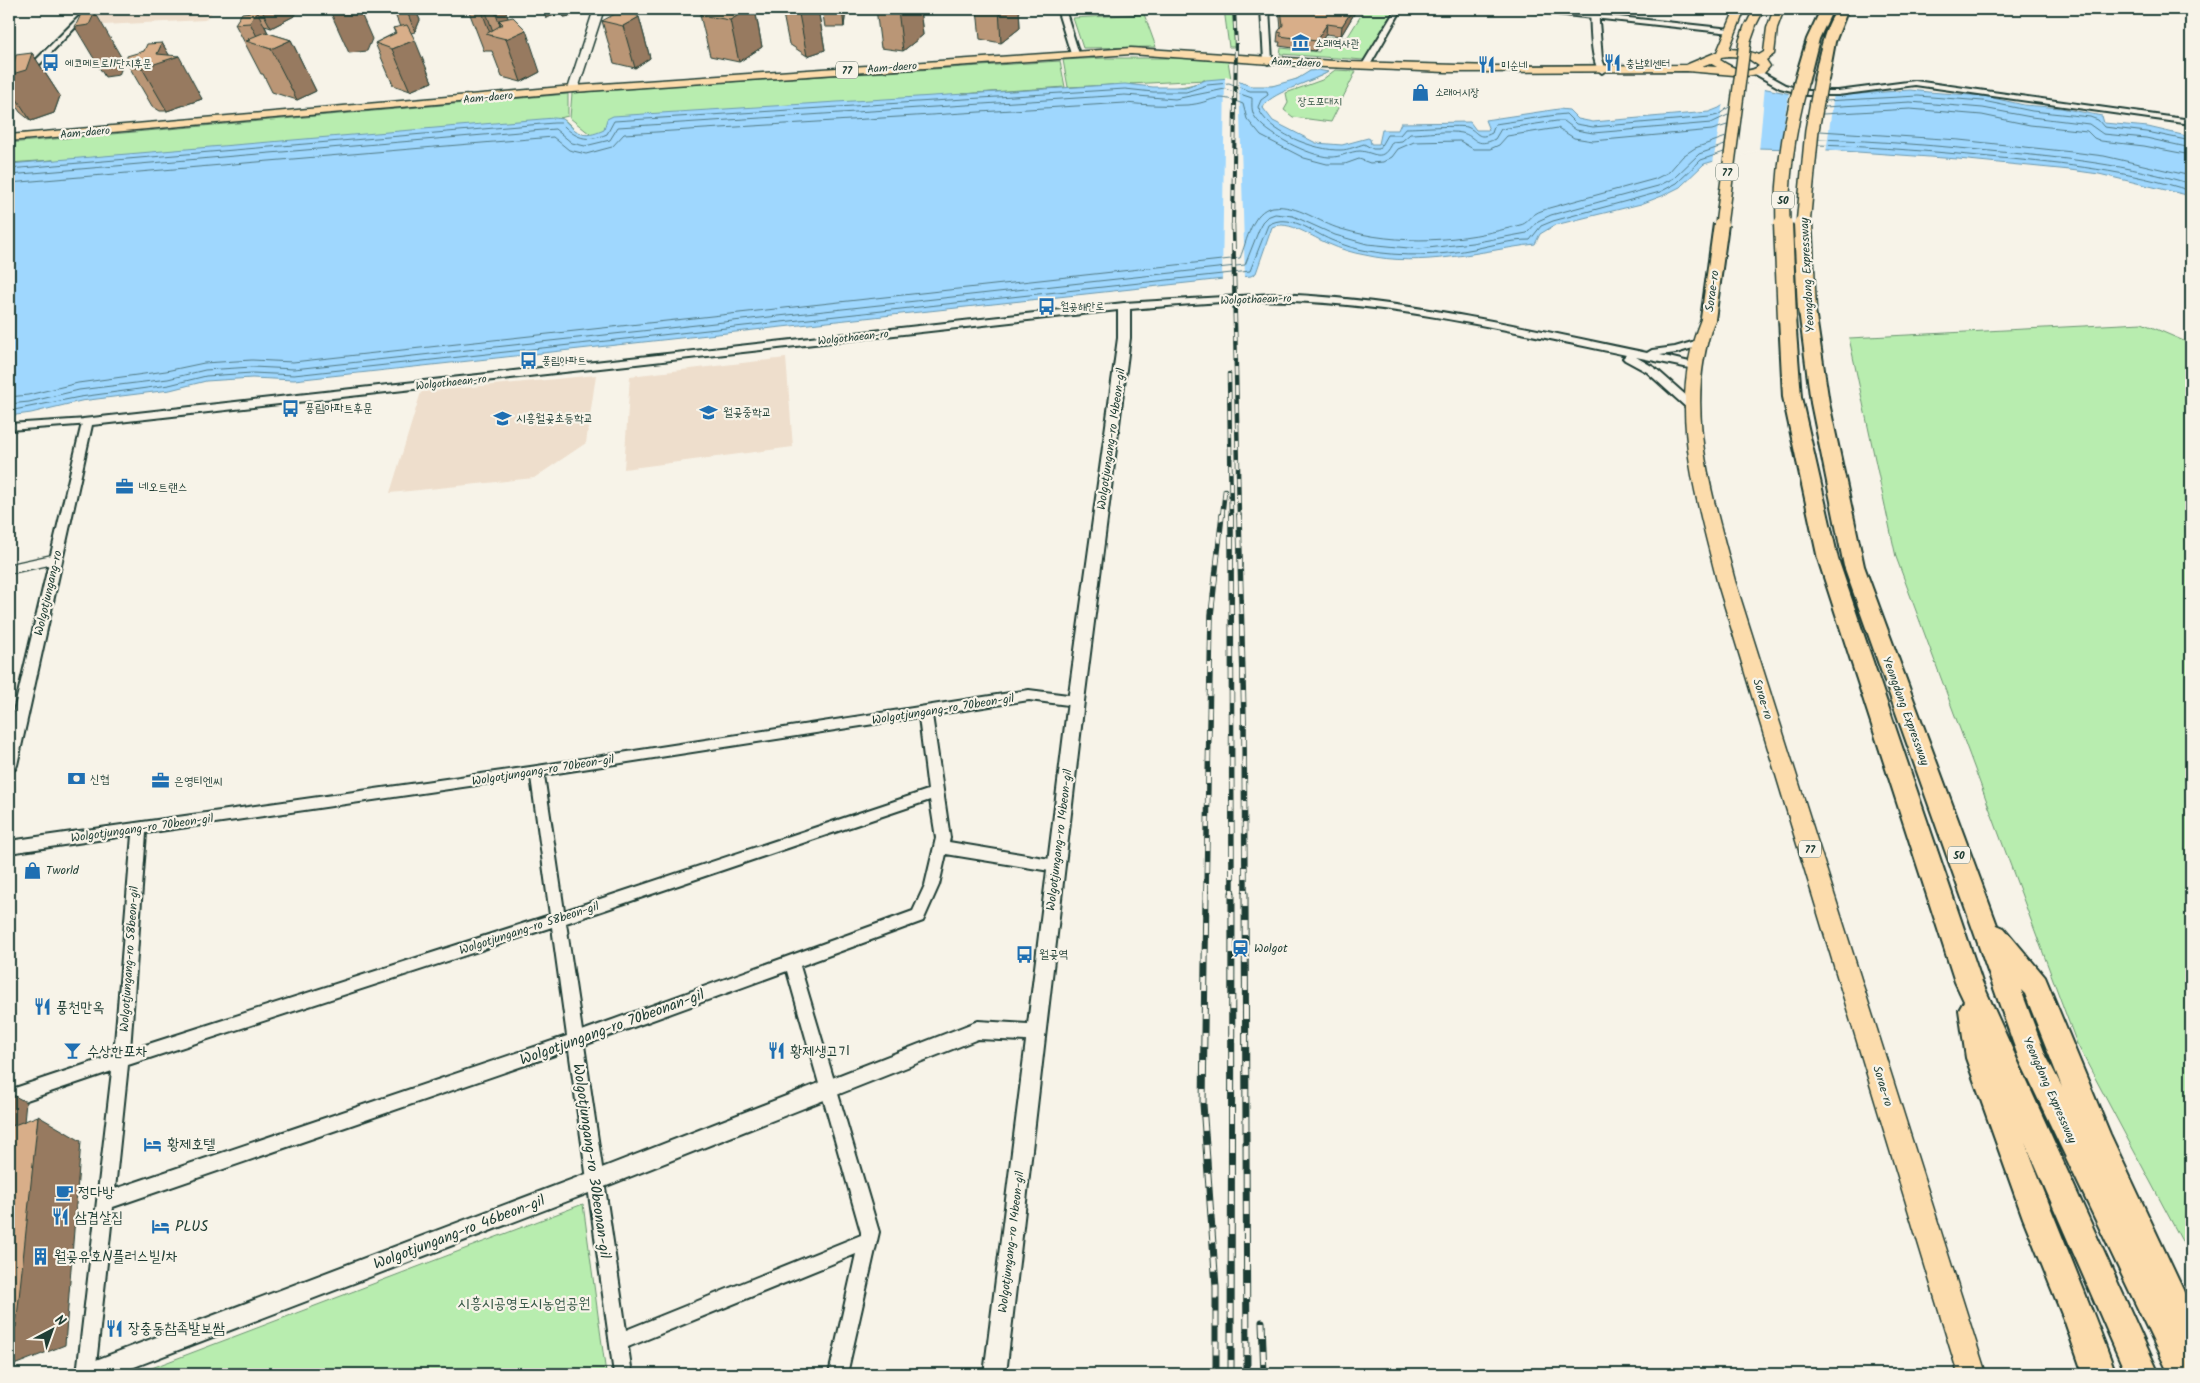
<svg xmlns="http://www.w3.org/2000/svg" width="2200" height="1383" font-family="Kalam,'Poor Story',sans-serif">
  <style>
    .built { fill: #eedecc }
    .green { fill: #b8edaf; stroke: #6c9572; fill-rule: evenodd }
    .water { fill: #9fd7fe; stroke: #6c99ad }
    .pier { fill: #f7f3e8 }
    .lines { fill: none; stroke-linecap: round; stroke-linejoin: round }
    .shore { stroke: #527b85; stroke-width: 1 }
    .pedestrian-casing { stroke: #1f3d34; stroke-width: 12 }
    .minor-casing { stroke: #1f3d34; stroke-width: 4 }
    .tertiary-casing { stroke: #1f3d34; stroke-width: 4 }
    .secondary-casing { stroke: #1f3d34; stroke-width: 3 }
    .primary-casing { stroke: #1f3d34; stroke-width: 3 }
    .motorway-casing { stroke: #1f3d34; stroke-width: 4 }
    .pedestrian { stroke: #f7f3e8; stroke-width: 9 }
    .minor { fill: #f7f3e8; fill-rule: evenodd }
    .tertiary { fill: #f7f3e8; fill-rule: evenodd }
    .secondary { fill: #f7f3e8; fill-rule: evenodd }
    .primary { fill: #fcdcac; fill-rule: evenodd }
    .motorway { fill: #fcdcac; fill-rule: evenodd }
    .rail-far3-casing { stroke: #1f3d34; stroke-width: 4 }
    .rail-far2-casing { stroke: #1f3d34; stroke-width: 4.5 }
    .rail-far1-casing { stroke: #1f3d34; stroke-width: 5.5 }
    .rail-casing { stroke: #1f3d34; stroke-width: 7 }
    .rail-far3 { stroke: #f7f3e8; stroke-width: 2.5; stroke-dasharray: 7; stroke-linecap: butt }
    .rail-far2 { stroke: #f7f3e8; stroke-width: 3; stroke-dasharray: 9; stroke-linecap: butt }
    .rail-far1 { stroke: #f7f3e8; stroke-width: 4; stroke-dasharray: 11; stroke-linecap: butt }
    .rail { stroke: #f7f3e8; stroke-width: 5; stroke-dasharray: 14; stroke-linecap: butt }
    .primary-bridge-far1-casing { stroke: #1f3d34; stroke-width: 14; stroke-linecap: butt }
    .primary-bridge-casing { stroke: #1f3d34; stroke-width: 18; stroke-linecap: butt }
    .motorway-bridge-far1-casing { stroke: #1f3d34; stroke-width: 16; stroke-linecap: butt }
    .motorway-bridge-casing { stroke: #1f3d34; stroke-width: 21; stroke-linecap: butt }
    .primary-bridge-far1 { stroke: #fcdcac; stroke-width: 11 }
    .primary-bridge { stroke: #fcdcac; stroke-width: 14 }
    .motorway-bridge-far1 { stroke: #fcdcac; stroke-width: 13 }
    .motorway-bridge { stroke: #fcdcac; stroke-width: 18 }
    .wall { fill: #ba9676; stroke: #1f3d34 }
    .shaded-wall { fill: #977a60; stroke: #1f3d34; fill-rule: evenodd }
    .building { fill: #d8ae89; stroke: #1f3d34 }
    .labels { text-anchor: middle; stroke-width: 4.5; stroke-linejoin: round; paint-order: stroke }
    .far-poi-label { font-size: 11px; fill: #1f3d34; stroke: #f7f3e8; text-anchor: start }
    .far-street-label { font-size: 11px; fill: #1f3d34; stroke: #f7f3e8 }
    .shield { fill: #f7f3e8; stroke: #60746a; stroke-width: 1 }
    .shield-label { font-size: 11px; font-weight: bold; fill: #1f3d34 }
    .far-park-label { font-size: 11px; fill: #365746; stroke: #f7f3e8 }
    .street-label { font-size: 12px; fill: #1f3d34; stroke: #f7f3e8 }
    .poi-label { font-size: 12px; fill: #1f3d34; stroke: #f7f3e8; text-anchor: start }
    .near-poi-label { font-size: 15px; fill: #1f3d34; stroke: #f7f3e8; text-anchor: start }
    .near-street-label { font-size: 15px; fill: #1f3d34; stroke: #f7f3e8 }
    .near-park-label { font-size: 15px; fill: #365746; stroke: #f7f3e8 }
  </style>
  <rect width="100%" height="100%" fill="#f7f3e8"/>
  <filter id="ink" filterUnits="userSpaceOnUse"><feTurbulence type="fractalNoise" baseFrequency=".02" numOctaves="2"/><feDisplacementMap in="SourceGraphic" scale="10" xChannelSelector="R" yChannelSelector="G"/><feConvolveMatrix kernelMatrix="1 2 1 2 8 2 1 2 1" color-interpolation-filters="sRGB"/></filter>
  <g filter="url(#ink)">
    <path class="built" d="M100,9h115l-10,11 -122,6z
      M786,358l7,89 -169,22 6,-93z
      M596,375l-10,68 -52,35 -144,15 31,-101z"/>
    <path class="green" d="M1224,9h12l-2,38h-5z
      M1365,9h29l-30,51 -84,-6 1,-6 38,4 7,-15 21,1z
      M1144,14l12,33 -73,1 -10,-30z
      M1104,58h91l33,3 3,18c6,1 12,6 18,7 19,4 48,-4 61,-15l18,1c-14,9 -62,21 -65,36l2,5 -1256,51 44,-4 -44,3v-20l559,-49v22l-8,2c12,4 13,17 28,17l2,-1 -20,-16 2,-25 62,-5 426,-27 5,26 -103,7 151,-9 -45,2 -5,-27zM1205,80c-22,10 -52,10 -75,4z
      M1335,70l21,1 -25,51 -38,-5 -9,-7 4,-7 -2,-10 36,-13z
      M2142,323l49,21v914l-114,-214 -181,-487 -47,-219z
      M583,1204l23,170h-470z"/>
    <path class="water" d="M1318,70l10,2c-14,9 -62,22 -65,36l10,13 43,22 26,2 26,-7 2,1 1,5h8l3,-14h16l3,-7 69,-1 6,8h13l-4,-10 74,-11 10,1 9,9 15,3 116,-10 10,-4 28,-19 15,-1 29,6 43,2 76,-6 18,2 56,4 40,9 37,3 41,8 2,7 44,4 43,10v59l-92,-22 -29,-4 -112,-11 -129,-9 -71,-2 -54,16 -24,23 -18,9 -21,8 -86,21 -15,9 -5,10c-56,7 -113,24 -170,11 -12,-2 -25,-6 -36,-11 -16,-6 -40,-25 -57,-17l-16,46 -5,3 -957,104 -42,-2 -46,3 -36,9 -89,11 -50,12 -22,3v-252l545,-46 9,1c15,14 19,21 41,11l3,-11 6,-3 512,-32 28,3h33l20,-7 23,-2 22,8h21l25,-7 13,-8z"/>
    <path class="pier" d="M1225,76l14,3 6,200 -23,2z
      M1755,85l10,1 -6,65 -46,12 10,-61 23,-16z
      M1789,92l45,1 -8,60 -47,-2z"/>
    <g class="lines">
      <path class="shore" d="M1825,101l93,-5 65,5 49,10 58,6 8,3 6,7 43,5 44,9
        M1824,107l86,-5 73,6 48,9 58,7 14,10 43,4 45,10
        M1823,114l87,-5 72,6 48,10 57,6 7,7 7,3 43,5 47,9
        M1820,131l139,9 113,12 32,4 87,20
        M1819,139c61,2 121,7 182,13 64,6 128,13 190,32
        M1818,145c61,2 122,7 182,13 65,6 129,13 191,33
        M9,169l545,-46h7c14,15 26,20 46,11l7,-13 511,-32 28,3h33l21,-7 22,-2 21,8h17l1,4 -7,5 -3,7c8,25 57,44 83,43 7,0 16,-4 23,-6l9,5h6l8,-14h13l6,-7c10,0 55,-3 61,-1 11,4 10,14 25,6l3,-9 61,-9 10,-1 10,10 17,3 117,-10 8,-2 11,-8
        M9,175l546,-46 17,14 13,3 25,-6 8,-13 507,-32 50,4 50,-10 27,9c0,6 -1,13 3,19 10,17 55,39 74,40 11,1 21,-6 31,-6 15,1 22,13 32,-9l10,-1 8,-7c15,0 38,-4 52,-1 14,3 13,16 33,6l6,-10 56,-8h7l12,9 17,3 118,-10 17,-8
        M9,183l544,-46 16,13 17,4 26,-7 12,-13 501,-31c21,2 41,3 62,2 28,-2 25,-14 56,-1l4,15 14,17 43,22 23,6h18l14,-5 11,4 13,-1 9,-5 6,-8 16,-7 46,-1 13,8h17l9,-4 8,-9 51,-8 16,10 19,3 119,-11 15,-5
        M9,397l19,-2 50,-12 88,-12 38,-8 48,-3 41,2 947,-104c7,-17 12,-48 33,-51 25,-3 46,16 68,22 58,17 121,13 179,-4 7,-1 10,-8 15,-11 4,-3 10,-4 14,-6l106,-29 14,-7 14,-16 12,-8 31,-11
        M9,404l20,-2 50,-12 89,-11 37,-9 47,-3 42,2 951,-104 17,-43 5,-5 8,-3 18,2 42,19 32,9 52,5 53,-6 55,-10 11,-12 13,-6 107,-29 16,-8 25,-24 26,-9
        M9,411l71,-14 89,-12 37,-9 46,-3 42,2 956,-104 18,-46c21,-13 44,7 63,15 12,5 24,9 37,11 34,6 71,5 106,-2 19,-4 37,-9 56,-9l11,-14 12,-5 107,-29 17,-9 24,-23 23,-8"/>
      <defs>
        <path id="pedestrian" d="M9,569l46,-10"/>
        <path id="minor" d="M87,9h6l-81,84h-3v-6z
          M1396,9h6l-32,56 -7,2 -1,-2z
          M1526,9h19l186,20 3,2 -3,2 -202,-22z
          M1758,70l27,15 22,6h31l77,-10 276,39v4l-276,-39 -77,10h-31l-27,-7 -25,-14 -1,-2z
          M87,419l4,1v4l-82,6v-6z
          M1029,690l47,6 4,2 2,3 -2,3 -4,2 -47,-6 -97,15 18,123 -1,4 107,18 5,2 2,4 -2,4 -5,2 -110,-18 -7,31 -16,36 -123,45 79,266 -32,142h-18l27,-120 -228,93 4,27h-18l-45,-324 -456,157 -18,167h-18l35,-303 -103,35v-16l105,-35 18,-220 -123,18v-12l528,-75zM919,717l9,73 -364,121 -20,-136zM531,777l19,138 -420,135 16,-217zM930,800l6,38 -11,47 -12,26 -331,120 -16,-108zM552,927l15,109 -452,153 13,-124zM787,971l74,261v3l-235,95 -42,-285z"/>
        <path id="tertiary" d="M1057,9h8l14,45 -1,2 -7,-2z
          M1261,9h8l3,52 -4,3 -4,-3z
          M1590,9h8l4,50 4,11 -4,3c-12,-6 -11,-51 -12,-64z
          M1273,294c127,4 250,33 374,59l5,-3 23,-3 24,-7 4,1 2,2 -2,2 -27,8 -16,2 38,9 2,2 -2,2 -4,1 -58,-12 19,11 43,38 -2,3h-8l-41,-37 -22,-12 -2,-2 3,-3c-110,-23 -221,-49 -333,-54 -55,-2 -109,4 -163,8v29l-46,363 -78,673h-22l42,-333 -48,-2 -384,152 -478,183h-39l3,-8 8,-3 506,-192 384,-150 50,3 40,-323 50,-363v-28l-1026,115 -75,340 -2,4 -6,2v-39l74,-313 1041,-116z"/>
        <path id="secondary" d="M594,9h10l-26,80 -1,2h-8l-1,-2z"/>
        <path id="primary" d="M1735,9h10l-16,40 14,1 16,5 5,-3 3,-24 7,-19h10l-7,19 -3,26 -8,6 4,6 -6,7 -18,3 -59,-5 -241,1 -145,-6 -170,-12 -558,38 -564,49v-6l564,-49 558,-38 218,14 145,4 192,-1 31,-13zM1729,56l17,1 13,9c-12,10 -28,1 -39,-6l1,-3zM1710,63l7,4 -15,-1z
          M1754,9h10l-10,20h-8l-1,-2z
          M1708,315l7,4c-34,87 -2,176 20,262l251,793h-28l-241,-793c-21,-86 -51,-176 -16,-262z"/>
        <path id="motorway" d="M1821,9h12l-14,30 -11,44 -7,4 -5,-1 -2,-3 13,-44z
          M1840,10l6,4 -11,28 -7,38 -2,3h-10l-2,-3c3,-14 12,-66 26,-70z
          M1807,305l6,1 2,4 14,93 35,163 133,359 7,3 41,49 65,157 81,173v67h-22l-150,-315 -175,-493 -33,-163 -12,-93 2,-4zM2021,990l4,4 37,93 -17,-33z
          M1787,313l6,1 2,4 6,79 37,162 144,423 177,392h-33l-101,-232c29,78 63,154 91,232h-33l-18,-52 -42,-104 -57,-160 -7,-48 5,-9 -9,-19 -137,-423 -35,-162 -4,-79 2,-4z"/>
      </defs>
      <use href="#pedestrian" class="pedestrian-casing"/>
      <use href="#minor" class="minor-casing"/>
      <use href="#tertiary" class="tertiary-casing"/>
      <use href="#secondary" class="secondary-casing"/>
      <use href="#primary" class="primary-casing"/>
      <use href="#motorway" class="motorway-casing"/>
      <use href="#pedestrian" class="pedestrian"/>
      <use href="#minor" class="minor"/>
      <use href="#tertiary" class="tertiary"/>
      <use href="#secondary" class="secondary"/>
      <use href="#primary" class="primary"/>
      <use href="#motorway" class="motorway"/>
      <defs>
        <path id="rail-far3" d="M1233,225l3,-180 -2,-36"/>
        <path id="rail-far2" d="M1233,224l6,293
          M1229,374l2,143
          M1222,517l3,-27"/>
        <path id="rail-far1" d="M1231,515l1,379
          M1239,515l5,205 1,174
          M1206,894l5,-279 11,-100"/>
        <path id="rail" d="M1206,893l-3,211 13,183v87
          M1245,893l2,481
          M1262,1322l2,52
          M1231,1374l1,-481"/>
      </defs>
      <use href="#rail-far3" class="rail-far3-casing"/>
      <use href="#rail-far2" class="rail-far2-casing"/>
      <use href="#rail-far1" class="rail-far1-casing"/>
      <use href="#rail" class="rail-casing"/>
      <use href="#rail-far3" class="rail-far3"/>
      <use href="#rail-far2" class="rail-far2"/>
      <use href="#rail-far1" class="rail-far1"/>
      <use href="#rail" class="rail"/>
      <defs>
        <path id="primary-bridge-far1" d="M1721,225l24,-184 5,-14"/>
        <path id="primary-bridge" d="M1708,319l13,-95"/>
        <path id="motorway-bridge-far1" d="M1783,225c-2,-47 6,-96 18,-142
          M1803,225l9,-95 9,-50"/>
        <path id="motorway-bridge" d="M1783,224l4,94
          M1803,224l4,86"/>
      </defs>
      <use href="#primary-bridge-far1" class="primary-bridge-far1-casing"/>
      <use href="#primary-bridge" class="primary-bridge-casing"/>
      <use href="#motorway-bridge-far1" class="motorway-bridge-far1-casing"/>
      <use href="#motorway-bridge" class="motorway-bridge-casing"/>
      <use href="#primary-bridge-far1" class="primary-bridge-far1"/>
      <use href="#primary-bridge" class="primary-bridge"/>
      <use href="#motorway-bridge-far1" class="motorway-bridge-far1"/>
      <use href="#motorway-bridge" class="motorway-bridge"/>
    </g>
    <path class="wall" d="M246,9h47l3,6 -25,13 -6,-2 3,7 23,7 25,51 -19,9 -25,-8 -9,-18h-2l-26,-50 13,-12z
      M393,9h22l5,11 -5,12 -4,1 21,49 -22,9 -17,-6 -18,-42 20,-10 -2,-5 7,-1z
      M468,9h37l3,9 32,54 -19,10 -19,-5 -10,-26h-8z
      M543,9h28v7l-7,1 -1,-2 -5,-1 -12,4z
      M708,9h47l7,38 -23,15 -29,-6 -10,-41z
      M782,9h36l7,41 -18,6 -18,-12z
      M822,9h24l-2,18h-19z
      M876,9h44l3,26 -20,16 -22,-3z
      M977,9h42l1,19 -19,15 -21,-4z
      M1279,9h78l-16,27 -15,-2 -11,17 -36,-5 1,-4h-3l1,-10 3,-4z
      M639,17l11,41 -15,10 -21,-5 -12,-42z
      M162,43l7,12 33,44 -35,12h-7l-8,-5 -25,-43 17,-12z
      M32,53l28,43 -6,17 -23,8 -11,-9 -11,-17v-31z"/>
    <path class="shaded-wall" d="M261,9h32l3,6 -25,13z
      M329,9h30l13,30 -5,12 -18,2z
      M406,9h9l5,11 -5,12z
      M481,9h4l10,28 -4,-1z
      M494,9h11l9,26 12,-5 14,42 -19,10 -15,-43h-1zM499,20l4,4 3,15z
      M543,9h13l2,5 -12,4z
      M561,9h10v7l-7,1z
      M749,9h6l7,38 -23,15 -9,-42z
      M818,9l7,41 -18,6 -8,-42z
      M842,9h4l-2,18z
      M900,9h20l3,26 -20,16 -5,-41z
      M999,9h20l1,19 -19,15z
      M1353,9h4l-16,27 1,-10z
      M257,11l18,36 16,-7 25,51 -19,9 -26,-51 -9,-3 -12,-23z
      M95,12l29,50 -5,13 -14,2 -30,-50z
      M639,17l11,41 -15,10 -12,-42z
      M1327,24l-1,10 -11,17 1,-10z
      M415,40l17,42 -22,9 -18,-42z
      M162,43l9,15 8,-2 23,43 -35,12 -25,-43 15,-14z
      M32,53l28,43 -6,17 -23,8 -22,-34v-12z
      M9,1093l17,9 -6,61 -11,-6z
      M38,1116l43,25 -16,204 -56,22v-37z"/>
    <path class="building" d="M624,9h4l11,8 -16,9 -21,-5z
      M708,9h41l-19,11 -30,-5z
      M790,9h28l-19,5z
      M1281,9h72l-11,17 -15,-2 -11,17 -36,-5 2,-3 -4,-1 5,-7z
      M257,11l-7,12 -15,1 7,-11z
      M95,12l-6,13 -14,2 6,-13z
      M513,17l13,13 -20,9 -20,-5 17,-10 -4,-4z
      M407,25l8,15 -23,9 -17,-6 21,-10 -3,-5z
      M265,32l26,8 -20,9 -25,-8 4,-1 -2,-1z
      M162,43l-5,11 22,2 -37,12h-8l-7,-5v-7l17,-5 3,-7z
      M32,53l-6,17 -17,5v-11l5,-2 2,-7z
      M38,1116l-22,211 -7,3v-203z"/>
  </g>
  <defs>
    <symbol id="museum-bare" viewBox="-9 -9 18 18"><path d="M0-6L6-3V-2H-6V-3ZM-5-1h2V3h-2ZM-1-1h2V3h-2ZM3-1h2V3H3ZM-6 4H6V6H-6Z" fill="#1f6fb2" stroke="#f7f3e8" stroke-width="2.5" paint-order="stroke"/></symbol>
    <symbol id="bus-bare" viewBox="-9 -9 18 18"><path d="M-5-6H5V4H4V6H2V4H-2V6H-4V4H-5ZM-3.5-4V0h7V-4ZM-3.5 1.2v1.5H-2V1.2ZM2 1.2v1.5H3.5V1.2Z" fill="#1f6fb2" stroke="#f7f3e8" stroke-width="2.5" paint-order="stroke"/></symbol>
    <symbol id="restaurant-bare" viewBox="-9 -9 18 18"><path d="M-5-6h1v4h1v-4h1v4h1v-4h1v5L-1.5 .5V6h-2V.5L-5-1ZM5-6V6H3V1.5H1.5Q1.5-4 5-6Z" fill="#1f6fb2" stroke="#f7f3e8" stroke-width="2.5" paint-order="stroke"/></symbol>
    <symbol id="shop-bare" viewBox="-9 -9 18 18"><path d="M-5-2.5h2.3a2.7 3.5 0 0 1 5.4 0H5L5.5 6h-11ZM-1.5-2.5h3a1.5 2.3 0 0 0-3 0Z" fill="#1f6fb2" stroke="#f7f3e8" stroke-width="2.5" paint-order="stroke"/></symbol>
    <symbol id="school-bare" viewBox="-9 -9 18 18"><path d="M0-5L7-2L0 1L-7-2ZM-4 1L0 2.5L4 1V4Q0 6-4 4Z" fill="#1f6fb2" stroke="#f7f3e8" stroke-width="2.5" paint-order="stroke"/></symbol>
    <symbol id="office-bare" viewBox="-9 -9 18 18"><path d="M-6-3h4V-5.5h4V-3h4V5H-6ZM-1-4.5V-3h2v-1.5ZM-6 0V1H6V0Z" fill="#1f6fb2" stroke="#f7f3e8" stroke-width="2.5" paint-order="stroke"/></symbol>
    <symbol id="bank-bare" viewBox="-9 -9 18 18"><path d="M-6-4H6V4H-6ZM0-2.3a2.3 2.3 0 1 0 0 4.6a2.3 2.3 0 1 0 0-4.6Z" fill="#1f6fb2" stroke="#f7f3e8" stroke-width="2.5" paint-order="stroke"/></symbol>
    <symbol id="station-bare" viewBox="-9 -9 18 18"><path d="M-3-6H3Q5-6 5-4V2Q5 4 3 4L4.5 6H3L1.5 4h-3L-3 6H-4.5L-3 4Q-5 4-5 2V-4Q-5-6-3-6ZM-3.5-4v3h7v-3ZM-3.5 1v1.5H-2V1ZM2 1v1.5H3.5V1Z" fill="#1f6fb2" stroke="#f7f3e8" stroke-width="2.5" paint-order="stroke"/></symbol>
    <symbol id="bar-bare" viewBox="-9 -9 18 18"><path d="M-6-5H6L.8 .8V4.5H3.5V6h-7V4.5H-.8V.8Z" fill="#1f6fb2" stroke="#f7f3e8" stroke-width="2.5" paint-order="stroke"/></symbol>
    <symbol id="hotel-bare" viewBox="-9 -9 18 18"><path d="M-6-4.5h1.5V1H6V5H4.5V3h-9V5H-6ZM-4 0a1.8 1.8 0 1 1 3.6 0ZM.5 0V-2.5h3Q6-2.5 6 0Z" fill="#1f6fb2" stroke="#f7f3e8" stroke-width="2.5" paint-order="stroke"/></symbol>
    <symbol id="cafe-bare" viewBox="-9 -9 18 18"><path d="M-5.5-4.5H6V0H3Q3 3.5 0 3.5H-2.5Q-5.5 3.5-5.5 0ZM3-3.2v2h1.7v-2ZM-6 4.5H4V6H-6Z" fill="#1f6fb2" stroke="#f7f3e8" stroke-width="2.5" paint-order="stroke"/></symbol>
    <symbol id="building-bare" viewBox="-9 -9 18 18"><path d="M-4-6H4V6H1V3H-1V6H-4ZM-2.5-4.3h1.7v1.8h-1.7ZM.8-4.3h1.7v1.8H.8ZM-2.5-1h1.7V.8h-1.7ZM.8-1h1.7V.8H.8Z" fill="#1f6fb2" stroke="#f7f3e8" stroke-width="2.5" paint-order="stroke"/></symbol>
  </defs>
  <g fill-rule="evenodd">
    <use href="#museum-bare" x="1288" y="30" width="25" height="25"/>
    <use href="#bus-bare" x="38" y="50" width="25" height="25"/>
    <use href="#restaurant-bare" x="1600" y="50" width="25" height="25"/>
    <use href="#restaurant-bare" x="1474" y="52" width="25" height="25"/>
    <use href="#shop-bare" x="1408" y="80" width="25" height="25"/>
    <use href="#bus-bare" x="1034" y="294" width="25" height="25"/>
    <use href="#bus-bare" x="516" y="348" width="25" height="25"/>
    <use href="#bus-bare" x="278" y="396" width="25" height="25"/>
    <use href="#school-bare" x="696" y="400" width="25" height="25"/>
    <use href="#school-bare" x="490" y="406" width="25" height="25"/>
    <use href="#office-bare" x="112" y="474" width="25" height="25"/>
    <use href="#bank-bare" x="64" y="766" width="25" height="25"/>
    <use href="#office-bare" x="148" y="768" width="25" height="25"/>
    <use href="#shop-bare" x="20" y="858" width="25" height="25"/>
    <use href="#station-bare" x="1228" y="936" width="25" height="25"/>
    <use href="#bus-bare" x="1012" y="942" width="25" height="25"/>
    <use href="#restaurant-bare" x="30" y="994" width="25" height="25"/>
    <use href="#bar-bare" x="60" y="1038" width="25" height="25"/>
    <use href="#restaurant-bare" x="764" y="1038" width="25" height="25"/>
    <use href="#hotel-bare" x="140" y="1132" width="25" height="25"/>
    <use href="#cafe-bare" x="52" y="1180" width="25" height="25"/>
    <use href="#restaurant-bare" x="48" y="1204" width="25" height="25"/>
    <use href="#hotel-bare" x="148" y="1214" width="25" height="25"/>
    <use href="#building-bare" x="28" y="1244" width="25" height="25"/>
    <use href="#restaurant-bare" x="102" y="1316" width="25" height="25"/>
  </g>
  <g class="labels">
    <g class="far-poi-label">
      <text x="1315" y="47">소래역사관</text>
      <text x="65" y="67">에코메트로11단지후문</text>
      <text x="1626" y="67">충남회센터</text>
      <text x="1501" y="69">미순네</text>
      <text x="1435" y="96">소래어시장</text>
      <text x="1060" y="310">월곶해안로</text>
      <text x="542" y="364">풍림아파트</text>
    </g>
    <g class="far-street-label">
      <text transform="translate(1296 62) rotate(3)" y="4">Aam-daero</text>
      <text transform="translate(892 67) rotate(-4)" y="4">Aam-daero</text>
      <text transform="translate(488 97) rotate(-5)" y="4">Aam-daero</text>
      <text transform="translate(85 132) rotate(-5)" y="4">Aam-daero</text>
      <text transform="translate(1256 299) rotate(-2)" y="4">Wolgothaean-ro</text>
      <text transform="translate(853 337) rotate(-6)" y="4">Wolgothaean-ro</text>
      <text transform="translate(451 382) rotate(-6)" y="4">Wolgothaean-ro</text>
    </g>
    <g class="shield">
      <rect x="836" y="61.5" width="22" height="17" rx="4"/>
      <rect x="1716" y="163.5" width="22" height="17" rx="4"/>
      <rect x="1772" y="191.5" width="22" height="17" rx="4"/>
      <rect x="1799" y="840.5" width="22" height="17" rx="4"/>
      <rect x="1948" y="846.5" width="22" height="17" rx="4"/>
    </g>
    <g class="shield-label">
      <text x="847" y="74">77</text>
      <text x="1727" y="176">77</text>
      <text x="1783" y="204">50</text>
      <text x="1810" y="853">77</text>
      <text x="1959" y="859">50</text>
    </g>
    <g class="far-park-label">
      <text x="1320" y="105">장도포대지</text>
    </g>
    <g class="street-label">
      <text transform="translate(1807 275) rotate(-93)" y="4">Yeongdong Expressway</text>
      <text transform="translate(1712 291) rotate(-82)" y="4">Sorae-ro</text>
      <text transform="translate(1111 439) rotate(-82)" y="4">Wolgotjungang-ro 14beon-gil</text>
      <text transform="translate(48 593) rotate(-77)" y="4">Wolgotjungang-ro</text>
      <text transform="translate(1763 699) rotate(73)" y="4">Sorae-ro</text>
      <text transform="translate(943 709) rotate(-9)" y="4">Wolgotjungang-ro 70beon-gil</text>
      <text transform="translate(1906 711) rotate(70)" y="4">Yeongdong Expressway</text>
      <text transform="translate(543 770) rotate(-9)" y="4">Wolgotjungang-ro 70beon-gil</text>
      <text transform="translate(142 828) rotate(-8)" y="4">Wolgotjungang-ro 70beon-gil</text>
      <text transform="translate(1059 840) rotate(-83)" y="4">Wolgotjungang-ro 14beon-gil</text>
      <text transform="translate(529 928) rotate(-18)" y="4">Wolgotjungang-ro 58beon-gil</text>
      <text transform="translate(129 959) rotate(-86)" y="4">Wolgotjungang-ro 58beon-gil</text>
      <text transform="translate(1883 1086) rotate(73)" y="4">Sorae-ro</text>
      <text transform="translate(2050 1090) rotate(66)" y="4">Yeongdong Expressway</text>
      <text transform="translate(1011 1242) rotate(-83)" y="4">Wolgotjungang-ro 14beon-gil</text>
    </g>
    <g class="poi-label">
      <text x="305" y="412">풍림아파트후문</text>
      <text x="723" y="416">월곶중학교</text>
      <text x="516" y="422">시흥월곶초등학교</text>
      <text x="139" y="491">네오트랜스</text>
      <text x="90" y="783">신협</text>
      <text x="174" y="785">은영티엔씨</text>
      <text x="46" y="874">Tworld</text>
      <text x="1254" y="952">Wolgot</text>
      <text x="1039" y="958">월곶역</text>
    </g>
    <g class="near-poi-label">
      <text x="56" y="1012">풍천만옥</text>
      <text x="87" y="1056">수상한포차</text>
      <text x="790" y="1056">황제생고기</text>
      <text x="167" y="1149">황제호텔</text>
      <text x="78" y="1197">정다방</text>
      <text x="75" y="1222">삼겹살집</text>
      <text x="175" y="1231">PLUS</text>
      <text x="54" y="1261">월곶유호N플러스빌1차</text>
      <text x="128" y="1333">장충동참족발보쌈</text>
    </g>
    <g class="near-street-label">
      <text transform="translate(612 1027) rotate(-20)" y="5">Wolgotjungang-ro 70beonan-gil</text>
      <text transform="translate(592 1161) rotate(82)" y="5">Wolgotjungang-ro 30beonan-gil</text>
      <text transform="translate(459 1232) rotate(-21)" y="5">Wolgotjungang-ro 46beon-gil</text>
    </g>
    <g class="near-park-label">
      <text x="524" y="1308">시흥시공영도시농업공원</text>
    </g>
  </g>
  <rect width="2200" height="1383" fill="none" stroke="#f7f3e8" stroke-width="30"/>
  <rect x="15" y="15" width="2170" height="1353" fill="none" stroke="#1f3d34" stroke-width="2" filter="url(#ink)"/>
  <g transform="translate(52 1330) rotate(41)" stroke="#f7f3e8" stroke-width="4" paint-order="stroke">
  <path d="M0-4L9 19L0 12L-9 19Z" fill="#1f3d34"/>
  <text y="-8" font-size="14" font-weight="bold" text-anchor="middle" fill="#1f3d34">N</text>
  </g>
</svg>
